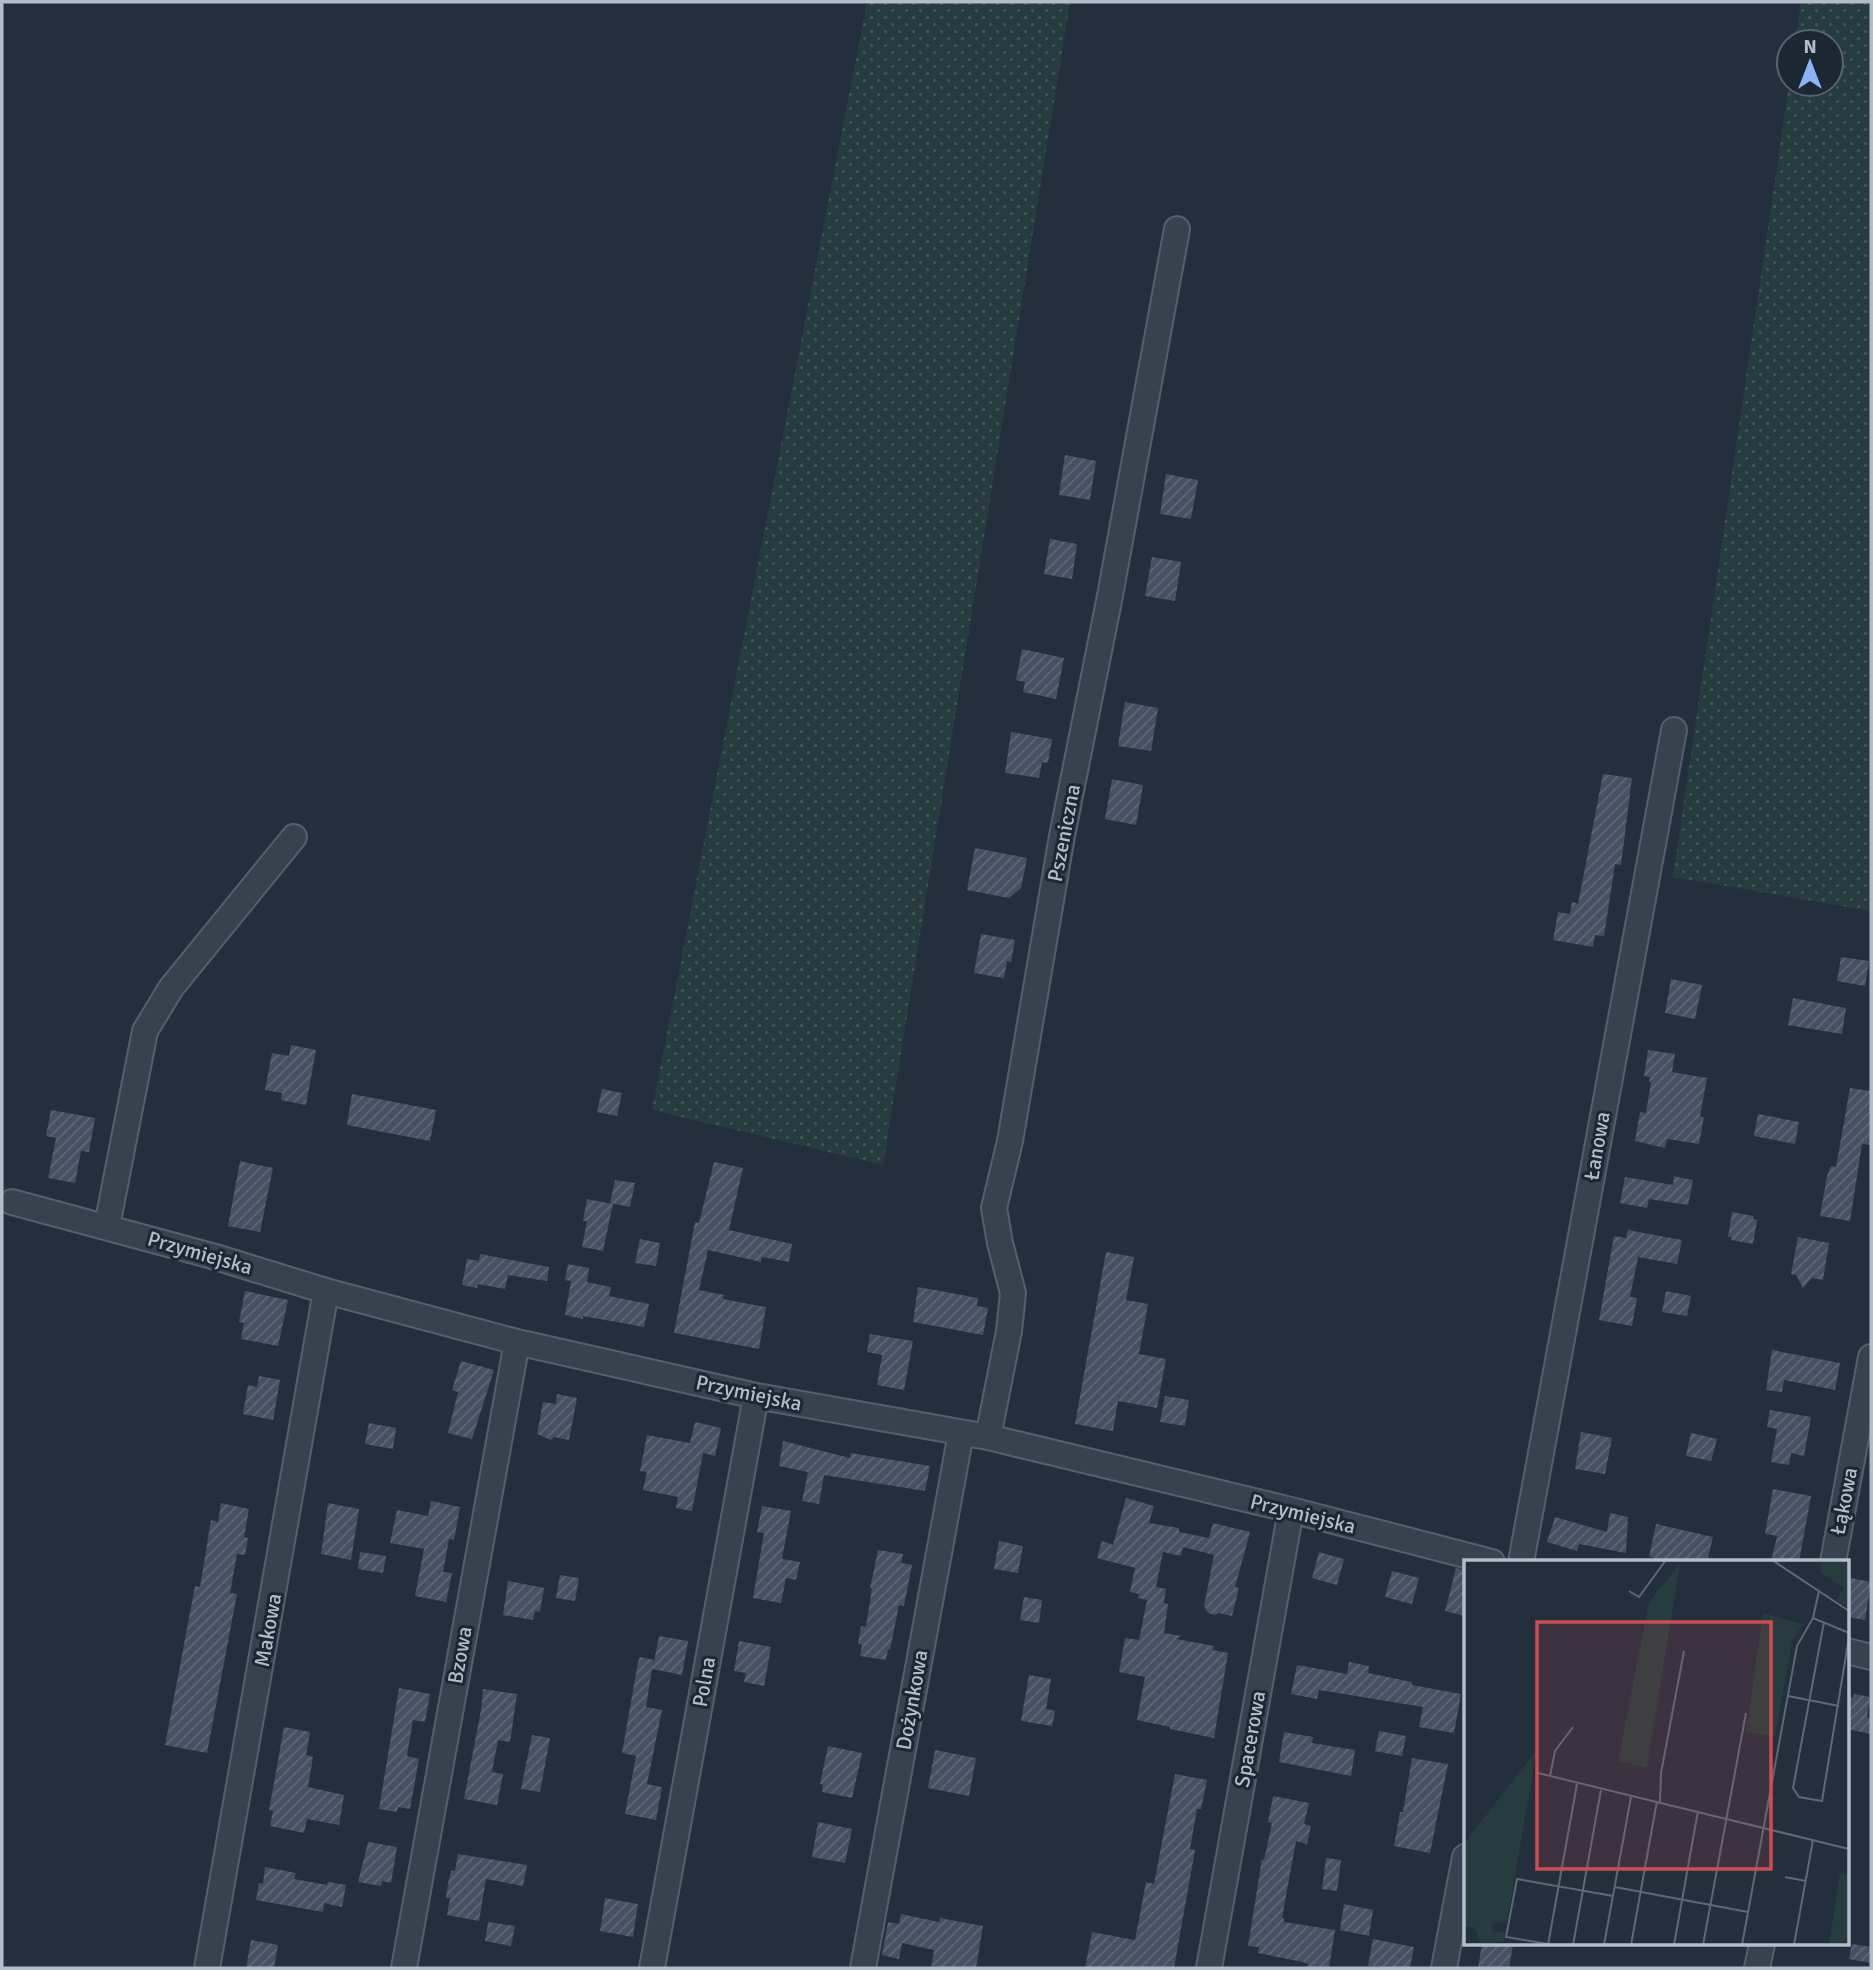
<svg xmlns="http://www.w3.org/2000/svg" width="1873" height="1970" font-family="Signika,sans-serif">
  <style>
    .grass { fill: url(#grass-dots) }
    .building { fill: url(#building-hatch) }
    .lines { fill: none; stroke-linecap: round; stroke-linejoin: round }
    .minor-casing { stroke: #565f6c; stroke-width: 28 }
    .minor { stroke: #38414e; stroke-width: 24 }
    .labels { text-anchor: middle; stroke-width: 6; stroke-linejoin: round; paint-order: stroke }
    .street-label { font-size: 21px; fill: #b4bcc9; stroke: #1d2633 }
    .inset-road { fill: none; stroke: #5e6776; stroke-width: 2 }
    .view { fill: #ce4d50; fill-opacity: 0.15; stroke: #ce4d50; stroke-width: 3.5 }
    .inset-edge { fill: none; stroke: #b4bcc9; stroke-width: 3.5 }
  </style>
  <defs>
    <pattern id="grass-dots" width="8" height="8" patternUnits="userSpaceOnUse" patternTransform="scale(1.75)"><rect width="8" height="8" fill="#263c3f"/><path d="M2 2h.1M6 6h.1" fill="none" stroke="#435659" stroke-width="1.8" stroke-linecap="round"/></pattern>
    <pattern id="building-hatch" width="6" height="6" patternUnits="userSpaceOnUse" patternTransform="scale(1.75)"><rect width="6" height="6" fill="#455162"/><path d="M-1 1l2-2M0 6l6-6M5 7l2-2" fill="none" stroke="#5d6877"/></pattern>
  </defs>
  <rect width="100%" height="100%" fill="#242f3e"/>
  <path class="grass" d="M867,2h203l-187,1163 -231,-55z
    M1801,2h70v909l-198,-34 116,-793h42v-42h-36z"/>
  <path class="building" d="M1065,455l31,6 -6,39 -31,-5z
    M1166,474l32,6 -7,39 -31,-5z
    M1050,539l27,5 -5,35 -28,-5z
    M1152,557l29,5 -6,39 -30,-5z
    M1022,649l42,9 -8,41 -33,-7 2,-10 -9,-2z
    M1125,702l33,6 -7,43 -33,-5z
    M1011,732l41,7 -4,24 -6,-1 -3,16 -34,-5z
    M1603,774l29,4 -11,87 -6,-1 -11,72 -9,-1 -2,12 -40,-7 5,-28 12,2 2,-12 6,2z
    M1112,779l31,6 -7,40 -31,-6z
    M975,848l52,10 -6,30 -12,10 -42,-8z
    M981,934l34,6 -4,22 -4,-1 -3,17 -30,-5z
    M1841,957l28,4 -4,25 -28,-5z
    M1671,979l31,6 -7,34 -30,-6z
    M1793,998l53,10 -4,26 -54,-9z
    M291,1045l25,5 -10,55 -25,-5 1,-7 -17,-3 7,-37 17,3z
    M1648,1050l27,4 -3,18 35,6 -7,38 4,1 -5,27 -32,-5 -2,9 -30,-7 5,-29 6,1 5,-31h-2l1,-5 -6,-1z
    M1850,1088l21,3v54l-9,-1 -12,77 -30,-5 7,-40 4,-10 5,1z
    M602,1089l20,4 -5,23 -20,-4z
    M352,1094l84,16 -6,31 -83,-16z
    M51,1110l44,8 -6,34 -8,-1 -6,32 -27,-5 8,-40 -10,-2z
    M1758,1114l41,8 -4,22 -41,-8z
    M240,1161l33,7 -13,64 -32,-6z
    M714,1162l29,6 -14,62 63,14 -3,18 -27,-5 -1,5 -53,-12 -9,40 25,5 -1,4 43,8 -7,42 -85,-16 21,-111 4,1z
    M1674,1176l19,4 -5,25 -39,-6 -2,9 -27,-5 5,-26 48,8z
    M615,1180l20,3 -5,24 -20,-4z
    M587,1199l26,5 -10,47 -21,-4 5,-26h-4z
    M1732,1212l21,4v3l4,1 -4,24 -22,-4 1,-3h-4z
    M1628,1230l54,10 -5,24 -39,-7 -8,40 7,1 -5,28 -33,-6 15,-84 12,2z
    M1798,1237l31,6 -6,37 -11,-2 -9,10 -7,-13 -5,-1z
    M640,1239l20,4 -4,23 -21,-3z
    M1106,1252l28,5 -8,43 22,4 -9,50 27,5 -9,49 -39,-7 -5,30 -38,-7z
    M480,1254l69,13 -2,14 -39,-6 -3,14 -27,-5 -1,4 -15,-3 5,-26 12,2z
    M568,1264l21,4 -2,14 24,5 -2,9 40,8 -5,23 -61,-11v3l-18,-4 6,-34 -6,-1z
    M918,1287l60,11 -1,8 11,2 -5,27 -70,-13z
    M245,1291l43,9 -10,46 -37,-7 3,-16 -5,-1z
    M1666,1291l25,5 -4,20 -25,-4z
    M870,1334l43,7 -9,49 -27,-5 5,-30 -15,-3z
    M1772,1350l68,13 -5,27 -51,-10 -2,12 -16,-2z
    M461,1361l33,9 -22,69 -24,-6 10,-41 -6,-2z
    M259,1376l21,4 -7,40 -30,-6 5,-29 9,2z
    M557,1394l20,4 -8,42 -15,-3 -3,3 -14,-6 6,-32 13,2z
    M1165,1396l24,4 -4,26 -25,-4z
    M1770,1410l41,7 -7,39 -13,-3 -2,12 -18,-3 6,-33 -10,-2z
    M695,1422l26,6 -6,28 -12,-3 -11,58 -16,-3 2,-11 -35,-7 4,-18 -7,-1 7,-36 43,8z
    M369,1423l27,5 -3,21 -28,-5z
    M1581,1432l31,6 -7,36 -30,-5z
    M1691,1433l26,6 -6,22 -25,-5z
    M783,1441l67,17 1,-5 79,13 -5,25 -101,-16 -5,29 -17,-3 6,-29 -29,-6z
    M1773,1489l38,7 -12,66h-28l6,-26 -12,-2z
    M1126,1498l28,8 -5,17 30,5v4l30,6 4,-15 37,9 -15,55 4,1 -7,28 -13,-3 -4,2 -7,-2 -4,-7 10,-51 -31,-8 -2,9 -18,-4 -7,35 10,2 -2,14 4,1 -4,29 17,3 -5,3 38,7 -1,4 15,3 -14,85 -44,-9v-2l-33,-7 8,-43 -26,-5 6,-34 14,2 8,-40 -9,-2 1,-4 -9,-2 5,-24 -38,-10 5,-17 11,4z
    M431,1501l29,6 -6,33 -5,-1 -6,33 9,1 -6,29 -31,-6 9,-47 -34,-6 7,-33 31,6z
    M221,1503l28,6 -5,28 4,1 -3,17 -8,-1 -7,39 7,1 -30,159 -42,-8 30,-159 5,1 11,-67 7,2z
    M328,1503l31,6 -8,51 -30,-6z
    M762,1506l29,5 -9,48 18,3 -4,18 -10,-2 -5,25 -28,-5 11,-65 -7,-1z
    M1610,1513l18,4 -2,36 -47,-9 -2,7 -30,-9 8,-25 52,15z
    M1656,1524l57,13 -6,25h-27l-31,-5z
    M999,1541l24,5 -5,27 -24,-4z
    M878,1550l25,4 -2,9 11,2 -8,41 -5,-1 -9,45 -2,-1 -2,11 -26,-4 2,-11 -4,-1 3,-18 5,1 6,-39h-2z
    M360,1552l26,4 -3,17 -25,-4z
    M1319,1552l25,7 -7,26 -25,-7z
    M1456,1568l9,2v46l-20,-5z
    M1392,1571l27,7 -7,26 -27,-7z
    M560,1575l19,3 -4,23 -19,-3z
    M1851,1578l20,4 -6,38 -18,-3z
    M508,1581l36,7 -4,24 -5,-1 -2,9 -30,-5z
    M1024,1597l18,3 -3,23 -19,-3z
    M659,1636l29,5 -6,34 -30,-6 -6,38 16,3 -15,74 15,3 -6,33 -31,-6 11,-58 -14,-3 16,-91 2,-5 14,3 -1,7z
    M739,1641l32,6 -7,39 -20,-4 2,-9 -12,-2z
    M1349,1662l20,4 -1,7 44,9v3l49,9 -7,39 -35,-6 4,-20 -104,-17 -2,9 -26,-5 6,-29 50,9z
    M1029,1675l22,4 -5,30 9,2 -3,15 -31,-5z
    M399,1688l31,6 -5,28 -12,-2 -6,36 12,3 -9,50 -12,-2 -1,5 -18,-3z
    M483,1689l34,5 -7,48 -12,-2 -6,32 11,2 -6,31 -33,-6 17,-89z
    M1854,1694l16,3 -3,20 4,1v16l-24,-5v-32l6,1z
    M284,1727l26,5 -4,23 7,2 -5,30 36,8 -5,30 -32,-6 -3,14 -34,-7 3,-15 -4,-1z
    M1379,1731l27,5 -4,20 -27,-5z
    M1284,1732l29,5 -1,6 43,7 -4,26 -72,-14z
    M532,1735l18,3 -10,54 -19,-3z
    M828,1746l34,7 -10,45 -30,-6 1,-7 -3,-1z
    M935,1750l41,8 -7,38 -41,-8z
    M1412,1758l36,6 -18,89 -36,-7 6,-34h3z
    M1175,1774l32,6 -6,29h-4l-7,40 5,1 -21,118h-89l7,-36 43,8 11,-58 8,2z
    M1273,1796l36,7 -5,21 7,2 -4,18 -11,-3 -14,77h2v4l51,8 -6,38h-22l1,-4 -5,-2 -45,-9 1,-6 -11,-1 14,-87 2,1 8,-37 -4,-1z
    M818,1822l34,7 -7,34 -33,-6z
    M368,1842l29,5 -6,36 -9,-2 -1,5 -23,-4z
    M458,1854l69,11 -4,21 -37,-7 -7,42 -32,-6 3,-17h-4l2,-14 3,-14 4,1z
    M1326,1858l15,2 -4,31 -15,-2z
    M265,1867l31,6 -2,6 33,6 1,-3 18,3 -4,22 -18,-4 -1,9 -67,-12 3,-17 4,1z
    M605,1898l33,6 -5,33 -33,-6z
    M1344,1904l29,6 -4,26 -29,-6z
    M901,1914l38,8 1,-4 43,8 -7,42h-45l3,-18 -32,-7 -3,16 -17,-4 6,-33 11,2z
    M488,1922l27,4 -4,20 -26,-5z
    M1373,1939l41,8 -4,21 -42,-2z
    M251,1940l27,5 -4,23h-28z
    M1482,1944h31l-4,24h-31z
    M1852,1944l19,3v16l-22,-4z"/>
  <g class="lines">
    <defs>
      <path id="minor" d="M12,1202l200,54 114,35 191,51 239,54 232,41 303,73 201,52
        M107,1226l38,-195 26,-43 123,-151
        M988,1437l21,-106 4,-38 -13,-50 -6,-35 16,-67 52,-305 47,-235 68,-372
        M1521,1562l153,-832
        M1833,1562l38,-205
        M1847,1651l24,6
        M207,1968l119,-677
        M404,1968l113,-626
        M652,1968l104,-572
        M863,1968l98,-535
        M1209,1968l82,-458
        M1444,1968l21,-111
        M1757,1968l5,-24"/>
    </defs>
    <use href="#minor" class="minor-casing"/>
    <use href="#minor" class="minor"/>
  </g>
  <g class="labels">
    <g class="street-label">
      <text transform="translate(1064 833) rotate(-79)" y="7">Pszeniczna</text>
      <text transform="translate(1597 1146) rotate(-80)" y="7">Łanowa</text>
      <text transform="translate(200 1253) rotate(16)" y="7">Przymiejska</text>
      <text transform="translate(749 1393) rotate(12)" y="7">Przymiejska</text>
      <text transform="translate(1844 1501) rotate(-79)" y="7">Łąkowa</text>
      <text transform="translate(1303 1514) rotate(14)" y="7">Przymiejska</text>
      <text transform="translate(268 1630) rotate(-80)" y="7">Makowa</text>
      <text transform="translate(460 1655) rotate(-80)" y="7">Bzowa</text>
      <text transform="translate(704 1682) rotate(-80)" y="7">Polna</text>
      <text transform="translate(912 1700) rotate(-80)" y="7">Dożynkowa</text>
      <text transform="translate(1250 1739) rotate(-80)" y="7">Spacerowa</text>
    </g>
  </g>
  <g transform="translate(1464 1560)">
    <rect width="385" height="385" fill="#242f3e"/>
    <path d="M358,0h27v48l-13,-8 8,-12 -24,-16zM216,4l-33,204 -29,-7 31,-159zM299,53l40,11 -11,18 -17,95 -29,-5z" fill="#263c3f"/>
    <path d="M73,189l-30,172 -15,3 1,8h11v10l-24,1 -5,-16h-11v-83z" fill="#263c3f"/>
    <path d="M376,313l9,2v70h-20z" fill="#263c3f"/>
    <path class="inset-road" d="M308,0l77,51M165,31l10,6 27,-37M349,58l36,15M360,62l-31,166 6,9 23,4 27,-164M324,136l51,10M74,213l311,76M86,216l5,-25 18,-24M196,242l1,-29 23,-122M321,317l21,4M151,327l133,25M84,384l-42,-7 11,-58 96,17M84,385l29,-161M109,385l28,-155M140,385l27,-148M167,385l26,-144M210,385l24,-134M239,385l43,-232M278,385l55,-299 16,-28 6,-27M330,385l19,-105"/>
    <path class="view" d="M73,62h234v247h-234z"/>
    <rect width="385" height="385" class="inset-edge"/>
  </g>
  <rect width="1873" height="1970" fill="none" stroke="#b4bcc9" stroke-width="7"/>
  <g transform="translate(1810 63)"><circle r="33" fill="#1d2633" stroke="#59626f" stroke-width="2"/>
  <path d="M0-5L12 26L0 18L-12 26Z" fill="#8ab4f8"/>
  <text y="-10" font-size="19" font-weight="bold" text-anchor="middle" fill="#b4bcc9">N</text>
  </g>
</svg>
